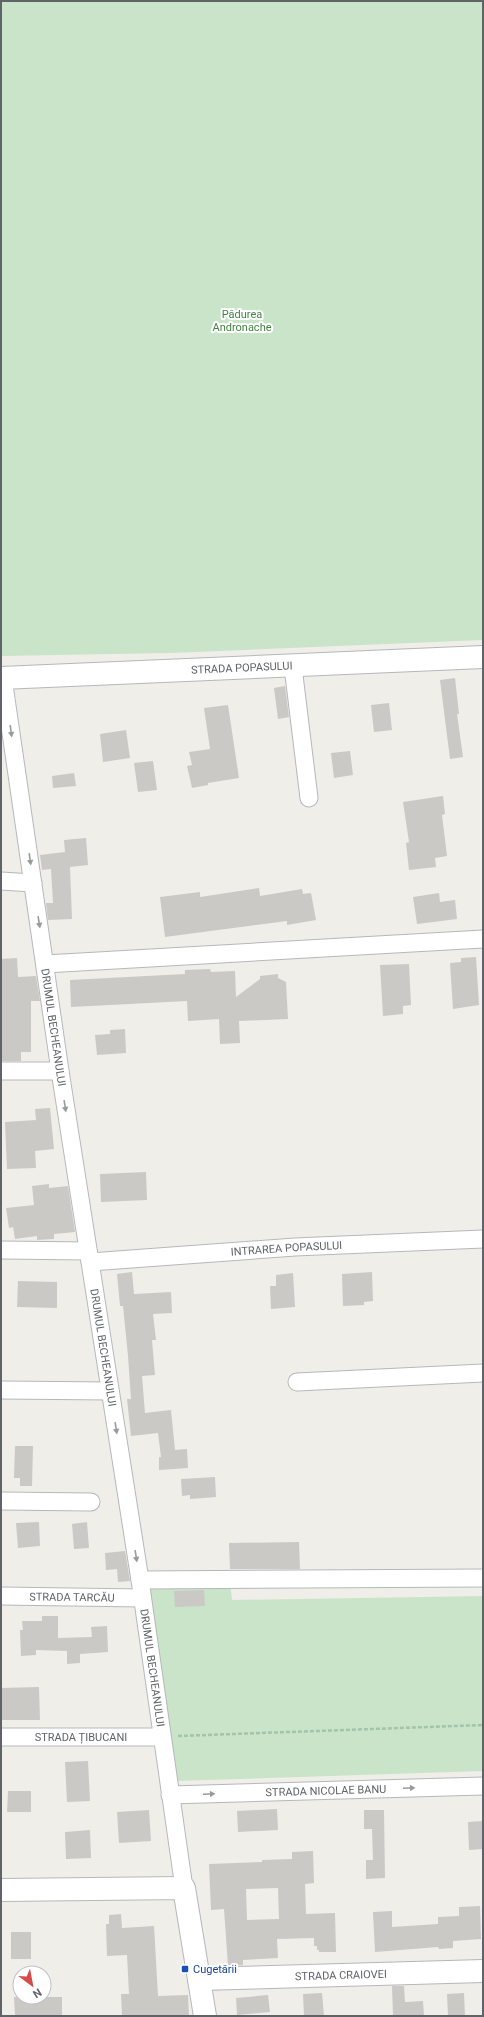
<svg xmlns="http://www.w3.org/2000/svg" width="484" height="2017" font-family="Roboto,sans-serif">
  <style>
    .green { fill: #cae4c9 }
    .building { fill: #cbc9c5; fill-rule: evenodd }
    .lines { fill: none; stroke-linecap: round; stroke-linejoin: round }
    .street-casing { stroke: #b5b8bb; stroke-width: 19 }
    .secondary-casing { stroke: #b5b7bb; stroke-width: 24 }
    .path { stroke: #a2c4aa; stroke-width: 2.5; stroke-dasharray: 4 2; stroke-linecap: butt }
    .street { stroke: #fff; stroke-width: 17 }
    .secondary { stroke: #fff; stroke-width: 22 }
    .oneway { fill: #989a9c }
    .transit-dot { fill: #1a4fb4; stroke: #fff; stroke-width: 1.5 }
    .labels { text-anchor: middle; stroke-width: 4; stroke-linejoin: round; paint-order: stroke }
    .park-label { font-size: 11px; fill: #438342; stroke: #fff }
    .street-label { font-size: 11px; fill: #606367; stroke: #fff }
    .transit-label { font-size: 11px; fill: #164399; stroke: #fff; text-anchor: start }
  </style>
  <rect width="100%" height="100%" fill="#f0eee9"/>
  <path class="green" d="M1,1h482v639l-312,13 -170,3z
    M142,1581h88l2,19 251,-4v175l-307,10z"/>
  <path class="building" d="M455,678l4,36h-2l6,43 -13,2 -10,-79z
    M285,686l4,31 -11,2 -4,-31z
    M389,703l3,27 -18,2 -3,-27z
    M228,705l11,73 -31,5v2l-16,3 -5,-22 5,-1 -3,-13 21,-3 -6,-41z
    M126,730l4,28 -27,4 -3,-28z
    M350,751l3,24 -19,3 -3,-25z
    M153,761l4,29 -19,2 -4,-29z
    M74,773l2,13 -23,2 -1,-12z
    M443,796l2,18 -3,1 5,41 -12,2 1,9 -27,3 -3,-27 3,-1 -6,-40z
    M86,838l2,27 -18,2 2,52 -24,1 -2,-17h7l-2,-34 -9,1 -2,-15 25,-3 -1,-12z
    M259,888l1,8 42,-7 1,5 8,-1 5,27 -29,5v-4l-122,16 -5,-40 40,-5v5z
    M439,893l1,9 15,-2 2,19 -40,5 -4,-27z
    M476,957l3,48 -26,4 -3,-46 11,-1v-4z
    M17,958l1,19 18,-1 4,25h-9v51h-10v9h-20v-102z
    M409,964l2,41 -8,1v8l-20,2 -3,-51z
    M210,969l1,3 24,-1 1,26 24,-18v-3l18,-2v4l8,4 2,37 -49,2 1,22 -20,1 -1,-25 -31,2 -1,-20 -116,6 -1,-27 115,-6v-4z
    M125,1029l1,24 -29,2 -2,-20 15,-1v-4z
    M50,1108l4,41 -19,2 1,17 -29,1 -2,-47 31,-2 -1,-11z
    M146,1172l1,28 -46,2 -1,-28z
    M49,1184v4l19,-2 7,46 -21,2v5l-17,1v-4l-22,3 -2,-12 -4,1 -3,-20 28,-3 -2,-19z
    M132,1272l2,22 37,-2 1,21 -19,1 3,26h-4l3,35 -13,1 3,37 26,-3 4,40 12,-1 1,19 -29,2v-13h2l-3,-24 -27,3 -4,-37h4l-3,-43 -5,-50h-3l-3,-32z
    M372,1272l1,29 -9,1v3l-21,1 -1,-32z
    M293,1273l2,34 -24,2 -1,-23h6v-11z
    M18,1281l39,1v26l-40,-1z
    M15,1446h18l-1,40h-12v-8h-6z
    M215,1477l1,20 -26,2v-4l-8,1 -1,-17z
    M39,1522l1,24 -22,2 -2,-25z
    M87,1522l2,26 -15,1 -2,-25z
    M299,1542l1,27h-70l-1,-26z
    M125,1551l5,30 -12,1 -1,-13 -11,1 -1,-17z
    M204,1590l1,16 -30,1 -1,-16z
    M42,1616h16v22l34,-1 -1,-10 16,-1 1,26 -28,2v9l-13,1v-13l-31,-1v5l-15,1 -1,-26h3l-1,-9h20z
    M39,1687l1,33h-39v-32z
    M88,1761l2,40 -23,1 -2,-40z
    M8,1791h23v21h-24z
    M277,1809l1,21 -40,2 -1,-21z
    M149,1810l2,31 -32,2 -2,-31z
    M364,1810h20l1,68 -19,1v-19h7l-1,-31h-8z
    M483,1821v28l-14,1 -1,-28z
    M90,1830l1,28 -25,1 -1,-27z
    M313,1851l1,32 -9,1 1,30 29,-1 1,39h-17v-2h-2v-4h-3v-8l-37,1 1,19 -35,2v5l-15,1 -4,-57 -13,1 -2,-46 53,-2v-2l30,-1v-7zM278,1888l1,31 -32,1 -1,-31z
    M480,1906l1,33 -28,2v7l-14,1 -1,-2 -63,5 -2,-40 19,-1v16l46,-3v-7l21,-1v-9z
    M121,1914l1,14 32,-2 4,70 30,-1 1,21h-67l-1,-22h8l-2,-39 -20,1 -1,-32h3v-9z
    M11,1932h20v27h-20z
    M392,1986h12l1,16 18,-1 1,15h-31z
    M322,1993l2,23h-20l-1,-22z
    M464,1993l1,23h-17l-1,-22z
    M268,1995l2,17 -33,3 -1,-17z
    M14,1997h48v19h-47z"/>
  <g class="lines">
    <defs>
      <g id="street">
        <path d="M293,667l16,131"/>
        <path id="s1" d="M3,678l57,393 80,509 44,308"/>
        <path d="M1,881l32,2"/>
        <path d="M45,964l438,-25"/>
        <path d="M1,1071h59"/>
        <path d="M1,1250l87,1"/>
        <path id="s2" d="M90,1262l205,-15 188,-8"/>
        <path d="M297,1382l186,-9"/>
        <path d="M1,1390l109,1"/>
        <path d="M1,1501l90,1"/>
        <path d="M140,1580l343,-2"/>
        <path id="s3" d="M1,1596l141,2"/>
        <path id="s4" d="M1,1737h160"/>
        <path id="s5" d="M170,1795l313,-9"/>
      </g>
      <g id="secondary">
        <path id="s6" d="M1,678l482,-21"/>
        <path d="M1,1890l183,-2 21,128"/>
        <path id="s7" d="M199,1979l284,-8"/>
      </g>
    </defs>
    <use href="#street" class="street-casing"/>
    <use href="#secondary" class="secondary-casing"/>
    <path class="path" d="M178,1736l305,-11"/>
    <use href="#street" class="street"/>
    <use href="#secondary" class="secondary"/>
  </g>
  <defs><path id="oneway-solid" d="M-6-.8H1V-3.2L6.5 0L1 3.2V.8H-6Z"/></defs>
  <g class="oneway">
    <use href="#oneway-solid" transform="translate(11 731) rotate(82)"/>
    <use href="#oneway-solid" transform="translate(30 859) rotate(82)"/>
    <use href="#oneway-solid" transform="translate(39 922) rotate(81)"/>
    <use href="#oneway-solid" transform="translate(65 1106) rotate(81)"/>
    <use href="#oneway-solid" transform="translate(116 1428) rotate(81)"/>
    <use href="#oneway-solid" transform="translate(136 1556) rotate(81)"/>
    <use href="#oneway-solid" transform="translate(409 1788) rotate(-2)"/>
    <use href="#oneway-solid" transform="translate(209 1794) rotate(-2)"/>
  </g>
  <rect class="transit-dot" x="181" y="1965" width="8" height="8" rx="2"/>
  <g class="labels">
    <g class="park-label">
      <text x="242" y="318">Pădurea<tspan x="242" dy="13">Andronache</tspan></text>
    </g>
    <g class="street-label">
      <text dy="4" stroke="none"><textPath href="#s6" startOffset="241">STRADA POPASULUI</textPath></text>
      <text dy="4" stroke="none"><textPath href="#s1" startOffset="353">DRUMUL BECHEANULUI</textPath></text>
      <text dy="4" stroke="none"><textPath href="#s2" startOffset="197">INTRAREA POPASULUI</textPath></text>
      <text dy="4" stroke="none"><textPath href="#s1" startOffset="677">DRUMUL BECHEANULUI</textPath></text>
      <text dy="4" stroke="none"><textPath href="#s3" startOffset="71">STRADA TARCĂU</textPath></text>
      <text dy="4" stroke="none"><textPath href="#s1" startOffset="1001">DRUMUL BECHEANULUI</textPath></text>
      <text dy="4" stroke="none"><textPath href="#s4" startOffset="80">STRADA ȚIBUCANI</textPath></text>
      <text dy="4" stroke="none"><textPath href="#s5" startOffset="156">STRADA NICOLAE BANU</textPath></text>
      <text dy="4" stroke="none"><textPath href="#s7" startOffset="142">STRADA CRAIOVEI</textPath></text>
    </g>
    <g class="transit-label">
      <text x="193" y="1973">Cugetării</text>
    </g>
  </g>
  <rect width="484" height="2017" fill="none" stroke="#606367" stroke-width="4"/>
  <g transform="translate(32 1985) rotate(148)"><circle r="19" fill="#ffffff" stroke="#bfc1c2"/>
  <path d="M0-3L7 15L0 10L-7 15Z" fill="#d54c4a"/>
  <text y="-6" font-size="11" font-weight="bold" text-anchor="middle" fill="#606367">N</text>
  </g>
</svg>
